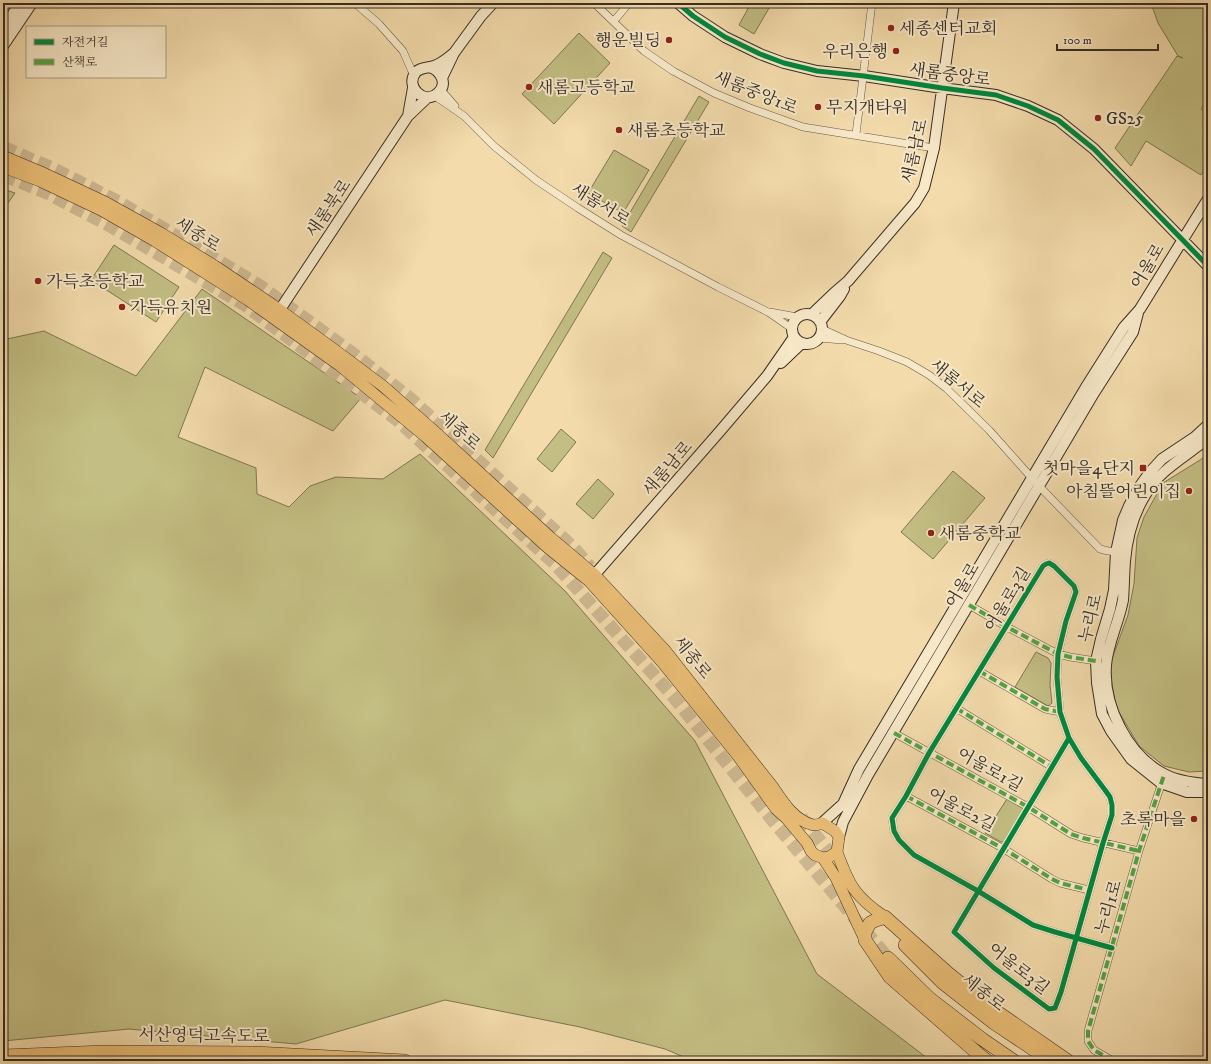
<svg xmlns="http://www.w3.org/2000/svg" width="1211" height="1064" font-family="'IM FELL DW Pica','Noto Serif KR',serif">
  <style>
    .green { fill: #c3be83; stroke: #7e7655 }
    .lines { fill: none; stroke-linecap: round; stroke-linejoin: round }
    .highway-tunnel { stroke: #ceb891; stroke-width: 13; stroke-dasharray: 13 6; stroke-linecap: butt }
    .street-casing { stroke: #675848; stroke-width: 8 }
    .secondary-casing { stroke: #382d27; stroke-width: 12 }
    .primary-casing { stroke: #382d27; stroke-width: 12 }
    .highway-casing { stroke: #382d27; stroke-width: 14 }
    .street { stroke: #f7e8c8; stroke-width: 7 }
    .secondary { stroke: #f7e8c8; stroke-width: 10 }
    .primary { stroke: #eabe76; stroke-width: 11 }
    .highway { stroke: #eabe76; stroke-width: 13 }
    .quiet { stroke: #53a442; stroke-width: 4; stroke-dasharray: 8 4; stroke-linecap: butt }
    .cycleway-casing { stroke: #f7e8c8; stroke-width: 8 }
    .cycleway { stroke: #00873e; stroke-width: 5 }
    .poi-dot { fill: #8f2418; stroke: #f7e8c8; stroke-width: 1.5 }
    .labels { text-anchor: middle; stroke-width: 4; stroke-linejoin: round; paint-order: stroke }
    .poi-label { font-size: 17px; fill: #382d27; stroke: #f7e8c8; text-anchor: start }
    .street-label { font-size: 17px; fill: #382d27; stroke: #f7e8c8 }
  </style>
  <rect width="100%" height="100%" fill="#f3dbab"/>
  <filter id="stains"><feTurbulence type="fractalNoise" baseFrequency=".005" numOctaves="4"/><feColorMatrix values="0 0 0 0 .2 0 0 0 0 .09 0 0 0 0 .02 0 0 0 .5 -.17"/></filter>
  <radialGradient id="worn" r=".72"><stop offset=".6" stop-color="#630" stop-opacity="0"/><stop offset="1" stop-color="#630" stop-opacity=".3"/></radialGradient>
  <path class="green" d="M751,3h21l-18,31 -15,-9z
    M1151,3h57v94l-7,12 7,5v50l-7,11 -55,-34 -15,25 -16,-18 62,-92 6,2 -5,-2 -20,-33z
    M579,33l31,30 -56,61 -32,-30z
    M699,96l10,6 -78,130 -9,-6z
    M614,150l35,20 -26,43 -35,-20z
    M3,189l12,4 -12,17z
    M114,245l65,42 -23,35 -65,-42z
    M603,252l9,6 -119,200 -8,-8z
    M202,289l159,109 -28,33 -128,-64 -27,70 78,31 1,26 32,13 21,-21 26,-9 47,2 37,-25 145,137 130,150 122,233 114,87h-238l-28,-12 -85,-22 -135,-27 -149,44 -167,-15 -126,12v-704l4,2 37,-8 92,45z
    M561,429l15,13 -24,30 -15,-13z
    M1208,455v156l-2,10 2,5v145l-19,1 -25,-6 -25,-20 -23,-39 -7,-40 19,-52 6,-31 3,-46 7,-21 19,-34z
    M953,471l32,27 -52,61 -32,-27z
    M598,479l16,15 -21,25 -17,-15z
    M1036,652l12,6 3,5 -1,22 2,18 -4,3 -33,-19z
    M1007,799l15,8 2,4 -18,30 -5,1 -16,-9z"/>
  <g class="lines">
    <path class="highway-tunnel" d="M3,147l49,21 67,34 140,83 96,70 56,44 162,148 17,20
      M3,175l44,18 63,33 135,79 152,115 158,144 117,131 101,126 115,137
      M801,817l38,47"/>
    <defs>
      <path id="street" d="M355,3l24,21 24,27 11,25
        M594,3l50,48 29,20 41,22 36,15 53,19 131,21
        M614,21l15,-18
        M441,90l14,16
        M435,96l29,20 30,30 42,34 42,28 43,27 97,52 50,25 23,16
        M856,134l16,-131
        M770,312l27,5
        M822,329l24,11 33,11 28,11 22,13 17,13 43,42 50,56 61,63 8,2 12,1
        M819,338l23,2
        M969,605l38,22 51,27 12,3 26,4
        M979,671l66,38 15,3
        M956,708l96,59
        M894,733l134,74 43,27 12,4 56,13
        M1069,738c-38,65 -77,130 -115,194l40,36 55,41 6,-1 6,-16 42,-149 9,-28v-10l-2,-8 -5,-7 -24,-32 -12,-20 -9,-26 -3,-35 1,-23 8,-33 10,-29 -2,-6 -20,-20 -5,-3 -3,1 -3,2 -114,187 -23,43 -14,22 2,13 5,9 15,15 64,36 55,34 22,7 57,16
        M906,796l98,53 48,30 8,4 29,7
        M1113,1061l-19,-11 -6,-9v-10l51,-180 24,-72"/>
      <path id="secondary" d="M678,3l15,13 32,21 35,17 24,9 33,8 47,5 78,12 54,7 32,11 30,14 36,29 114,117
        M3,29l17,-26
        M3,46l29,-43
        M430,67c11,4 18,17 8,26 -14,13 -34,-7 -22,-21 4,-4 9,-4 14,-5 9,-1 17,-8 24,-14
        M442,78l12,-25 27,-37 12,-13
        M408,116l5,-28
        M792 329a15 15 0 1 1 30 0a15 15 0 1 1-30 0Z
        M812,314l22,-21 14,-12 67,-78 9,-15 10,-40 20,-145
        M275,317l133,-201 19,-18
        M820,322l20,-26 4,-7
        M781,363l21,-20
        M1208,425l-13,12 -33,22 -12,13 -10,14 -11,20 -6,14 -7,32 -2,38 -4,19 -9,30 -5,22 1,22 5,31 9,17 20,28 30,24 26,9h21
        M1208,438c-21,18 -46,30 -61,54 -13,20 -20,45 -22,69 -1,13 -1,26 -2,39 -4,22 -15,42 -17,65 -3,40 21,90 58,109 13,7 29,9 44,10
        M590,580l131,-150 46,-54 27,-39
        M822,823l21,-19 16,-35 227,-382 38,-60 16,-18 68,-110
        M839,837l4,-15 25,-47 226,-382 39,-61 5,-19"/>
      <path id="primary" d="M3,156l38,16 64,30 56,31 54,33 58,39 62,45 48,36 50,44 117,107 45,38 69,74 109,138c10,15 21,33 40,38 3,0 7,-1 9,-2l13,8 4,6 -2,15 -8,5 -6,1 -8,-3 -4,-4 -4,-8 -21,-25 -10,-9 -38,-53 -76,-94 -73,-81 -42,-34 -121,-110 -87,-72 -91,-65 -93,-59 -54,-31 -61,-29 -37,-14
        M837,852c12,33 18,45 48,65
        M823,858l13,20 29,62"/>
      <path id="highway" d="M905,945l38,38 51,40 57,38
        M888,958l41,40 53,41 32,22
        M3,1056l102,-4 150,1 150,8
        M987,1061l-11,-9 -86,-75 -25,-37v-8l5,-9 6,-3 9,-3 64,57 41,33 78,54"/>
    </defs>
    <use href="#street" class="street-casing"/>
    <use href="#secondary" class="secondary-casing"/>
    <use href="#primary" class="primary-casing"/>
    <use href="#highway" class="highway-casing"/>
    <use href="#street" class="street"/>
    <use href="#secondary" class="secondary"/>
    <use href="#primary" class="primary"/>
    <use href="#highway" class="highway"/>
    <path class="quiet" d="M969,605l38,22 51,27 12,3 26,4
      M979,671l66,38 15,3
      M956,708l96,59
      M894,733l134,74 43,27 12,4 56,13
      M906,796l98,53 48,30 8,4 29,7
      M1113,1061l-19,-11 -6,-9v-10l51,-180 25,-76"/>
    <defs>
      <path id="cycleway" d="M678,3l15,13 32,21 35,17 24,9 33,8 47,5 78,12 54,7 32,11 30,14 36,29 114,117
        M1069,738c-38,65 -77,130 -115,194l40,36 55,41 6,-1 6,-16 42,-149 9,-28v-10l-2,-8 -5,-7 -24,-32 -12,-20 -9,-26 -3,-35 1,-23 8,-33 10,-29 -2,-6 -20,-20 -5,-3 -3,1 -3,2 -114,187 -23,43 -14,22 2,13 5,9 15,15 64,36 55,34 22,7 57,16"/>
    </defs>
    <use href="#cycleway" class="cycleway-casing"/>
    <use href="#cycleway" class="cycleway"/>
  </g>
  <g class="poi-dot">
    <circle cx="891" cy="28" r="4"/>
    <circle cx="669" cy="40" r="4"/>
    <circle cx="896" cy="51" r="4"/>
    <circle cx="529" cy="87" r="4"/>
    <circle cx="818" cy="107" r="4"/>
    <circle cx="1098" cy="118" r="4"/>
    <circle cx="619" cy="130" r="4"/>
    <circle cx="38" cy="281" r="4"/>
    <circle cx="122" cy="307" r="4"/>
    <rect x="1139" y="464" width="8" height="8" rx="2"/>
    <circle cx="1189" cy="491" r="4"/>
    <circle cx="931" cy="533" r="4"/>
    <circle cx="1194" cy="819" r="4"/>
  </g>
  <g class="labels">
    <g class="poi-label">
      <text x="899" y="34">세종센터교회</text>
      <text x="661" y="46" text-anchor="end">행운빌딩</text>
      <text x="888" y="57" text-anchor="end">우리은행</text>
      <text x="537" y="93">새롬고등학교</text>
      <text x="826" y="113">무지개타워</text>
      <text x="1106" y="124">GS25</text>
      <text x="627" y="136">새롬초등학교</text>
      <text x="46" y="287">가득초등학교</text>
      <text x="130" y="313">가득유치원</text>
      <text x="1135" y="474" text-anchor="end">첫마을4단지</text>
      <text x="1181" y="497" text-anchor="end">아침뜰어린이집</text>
      <text x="939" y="539">새롬중학교</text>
      <text x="1186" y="825" text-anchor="end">초록마을</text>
    </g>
    <g class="street-label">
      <text transform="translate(950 74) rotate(8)" y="6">새롬중앙로</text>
      <text transform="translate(756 92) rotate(22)" y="6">새롬중앙1로</text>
      <text transform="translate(914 151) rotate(-77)" y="6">새롬남로</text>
      <text transform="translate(601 204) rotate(32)" y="6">새롬서로</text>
      <text transform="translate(328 208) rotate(-56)" y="6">새롬북로</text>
      <text transform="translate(198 234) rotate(32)" y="6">세종로</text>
      <text transform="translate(1147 266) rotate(-59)" y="6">어울로</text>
      <text transform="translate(958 383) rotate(40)" y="6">새롬서로</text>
      <text transform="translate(460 430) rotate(42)" y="6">세종로</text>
      <text transform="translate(667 468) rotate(-49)" y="6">새롬남로</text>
      <text transform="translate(962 585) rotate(-59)" y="6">어울로</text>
      <text transform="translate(1007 599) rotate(-59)" y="6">어울로3길</text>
      <text transform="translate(1090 618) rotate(-76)" y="6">누리로</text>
      <text transform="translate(693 657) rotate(51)" y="6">세종로</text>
      <text transform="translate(990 769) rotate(29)" y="6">어울로1길</text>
      <text transform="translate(962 809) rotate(28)" y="6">어울로2길</text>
      <text transform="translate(1108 907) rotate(-74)" y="6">누리1로</text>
      <text transform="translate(1019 968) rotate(38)" y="6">어울로3길</text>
      <text transform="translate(984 992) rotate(38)" y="6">세종로</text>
      <text transform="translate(204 1035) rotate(1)" y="6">서산영덕고속도로</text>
    </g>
  </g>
  <rect width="1211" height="1064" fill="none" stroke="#f3dbab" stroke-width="16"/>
  <rect x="4" y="4" width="1203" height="1056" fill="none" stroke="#382d27" stroke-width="2"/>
  <rect x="8" y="8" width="1195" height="1048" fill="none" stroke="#382d27"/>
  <rect x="26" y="26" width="140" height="52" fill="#f7e8c8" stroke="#ab9d88"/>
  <rect x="34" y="39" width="20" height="6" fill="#00873e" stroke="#ab9d88"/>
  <text x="62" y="46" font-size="12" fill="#382d27">자전거길</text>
  <rect x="34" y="59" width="20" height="6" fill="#53a442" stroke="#ab9d88"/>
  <text x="62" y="66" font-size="12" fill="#382d27">산책로</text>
  <path d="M1057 44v6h101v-6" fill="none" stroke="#382d27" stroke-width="2"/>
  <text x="1063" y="44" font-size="12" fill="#382d27" stroke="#f7e8c8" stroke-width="3" paint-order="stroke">100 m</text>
  <rect width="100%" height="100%" filter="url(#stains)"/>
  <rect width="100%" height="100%" fill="url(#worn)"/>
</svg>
